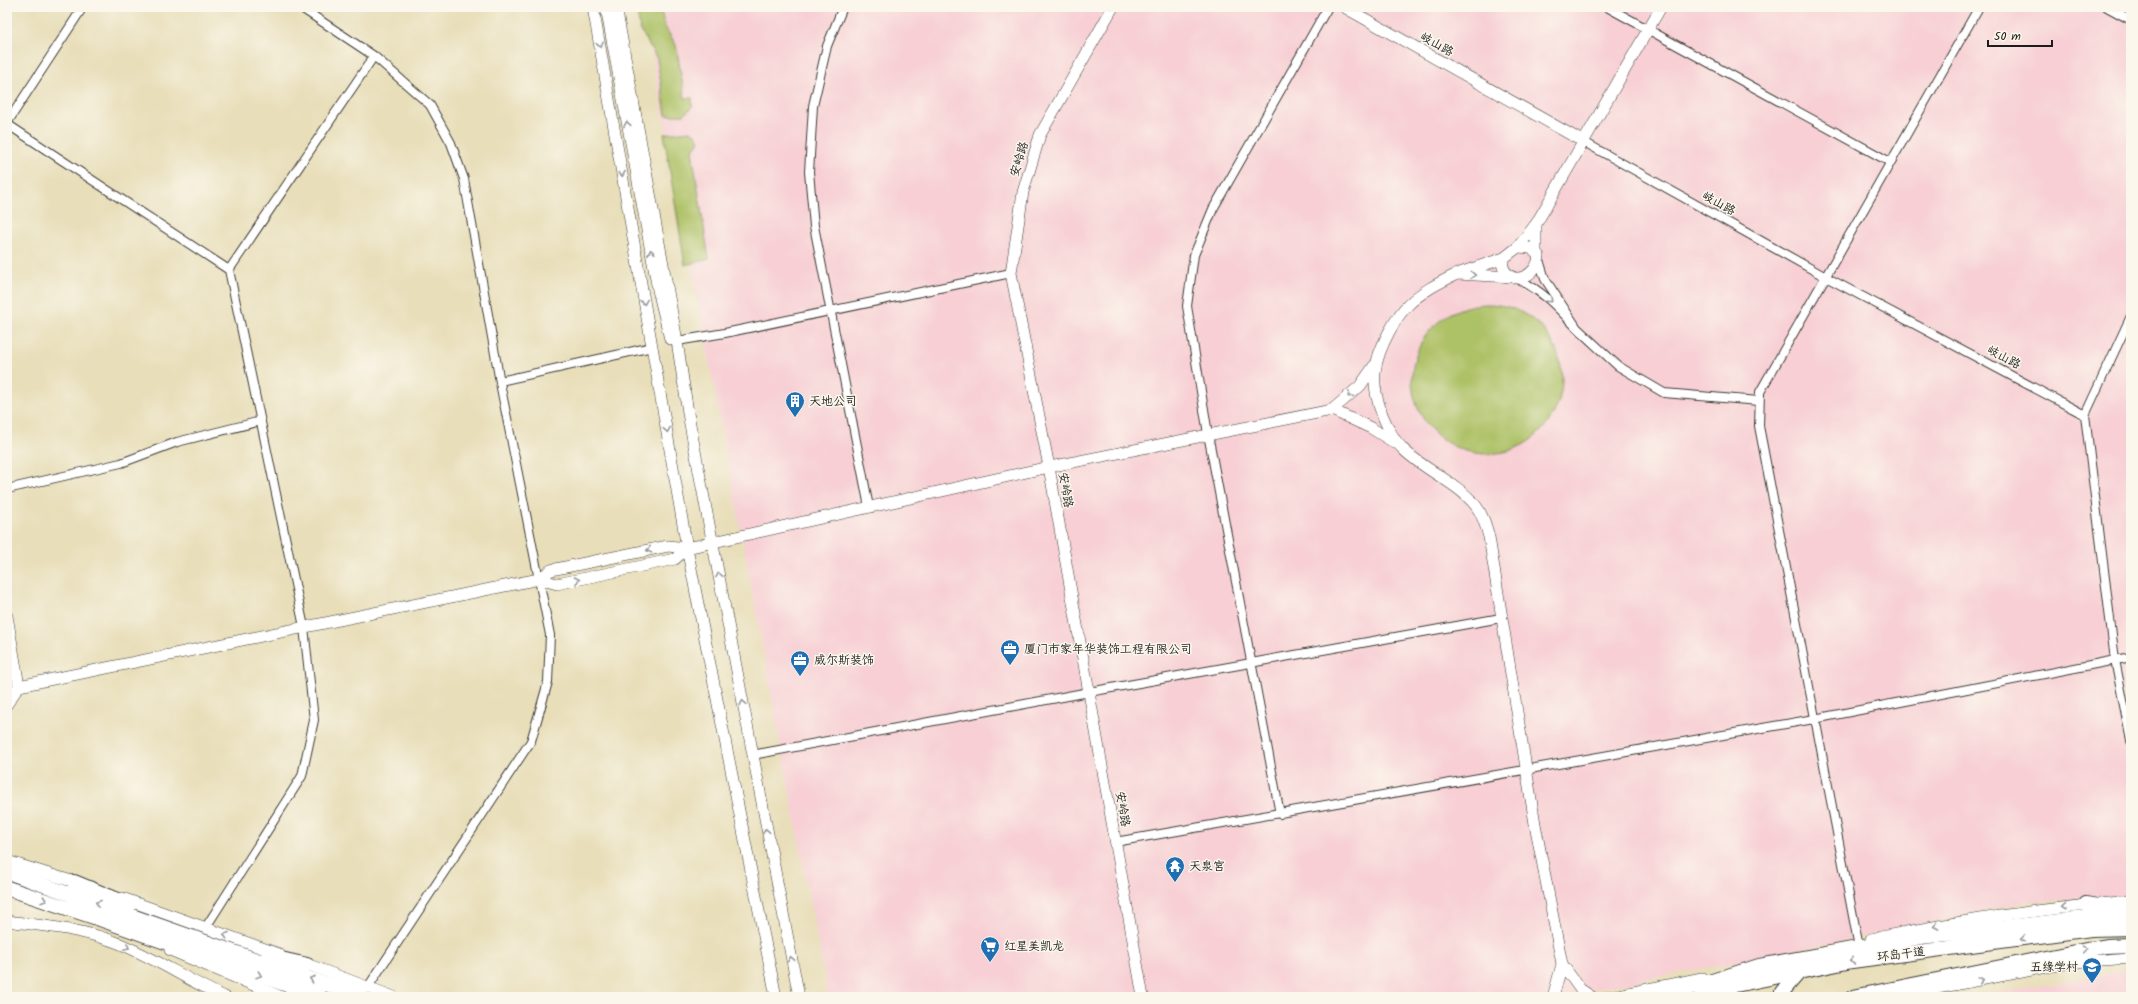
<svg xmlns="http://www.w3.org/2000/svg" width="2138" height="1004" font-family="Kalam,'LXGW WenKai TC',sans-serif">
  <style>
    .built { fill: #f7cfd4 }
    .green { fill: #adc166; stroke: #646e41 }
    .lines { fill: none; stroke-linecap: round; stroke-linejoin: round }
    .street-casing { stroke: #3b3934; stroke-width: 10 }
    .secondary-casing { stroke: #3b3934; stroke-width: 12 }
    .highway-casing { stroke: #3b3934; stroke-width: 16 }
    .street { stroke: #fff; stroke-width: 8 }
    .secondary { stroke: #fff; stroke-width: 11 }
    .highway { stroke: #fff; stroke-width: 14 }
    .oneway { stroke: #999 }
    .labels { text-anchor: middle; stroke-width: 3; stroke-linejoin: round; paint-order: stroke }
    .street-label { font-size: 12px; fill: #1c1c1c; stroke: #fbf7ec }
    .poi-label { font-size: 12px; fill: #1c1c1c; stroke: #fbf7ec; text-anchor: start }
  </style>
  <rect width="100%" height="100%" fill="#fbf7ec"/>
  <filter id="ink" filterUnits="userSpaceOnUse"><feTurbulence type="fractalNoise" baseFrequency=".025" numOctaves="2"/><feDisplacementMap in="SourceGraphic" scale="8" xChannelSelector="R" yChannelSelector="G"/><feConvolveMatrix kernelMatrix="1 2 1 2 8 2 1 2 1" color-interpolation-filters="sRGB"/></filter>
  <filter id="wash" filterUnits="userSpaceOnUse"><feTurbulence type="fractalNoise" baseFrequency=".012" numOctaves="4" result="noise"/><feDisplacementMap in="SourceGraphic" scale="16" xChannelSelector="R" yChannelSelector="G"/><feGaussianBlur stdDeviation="0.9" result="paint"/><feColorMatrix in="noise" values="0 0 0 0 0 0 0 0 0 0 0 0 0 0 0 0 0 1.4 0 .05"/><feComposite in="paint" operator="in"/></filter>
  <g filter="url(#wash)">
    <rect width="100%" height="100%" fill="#e8deb9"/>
    <path class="built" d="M643,7h1488v889l-104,6 -197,42 -277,53h-725z
      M2131,970v27h-156z"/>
    <path class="green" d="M636,7h24l5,20 11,18 9,53h7v9l-8,8h-18l-9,-56 -17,-30z
      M690,131l6,4 3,6 -7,10 17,108 -24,6 -21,-131z
      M1412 379a75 75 0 1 1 150 0a75 75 0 1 1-150 0Z"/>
  </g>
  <g filter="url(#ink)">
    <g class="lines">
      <defs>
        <path id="street" d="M300,7l74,49 56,49 21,38 13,36 37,209 49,247 -2,47 -17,59 -163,246
          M843,7l-16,39 -14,60 -4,66 5,54 55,281
          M1607,7l283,155
          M2107,7l24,13
          M7,123l76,-116
          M7,124l222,146
          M1584,142l240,134 261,139
          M1518,279c26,13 39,28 59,49l-32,-49 -6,-19
          M2131,316l-46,99 30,245 16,81
          M1577,328l41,38 46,27 95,8
          M677,341l48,-8 286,-60
          M500,381l152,-34
          M7,489l114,-26 56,-21 84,-21
          M752,755l337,-63 412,-74
          M1280,814l-72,-380 -21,-128 7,-51 19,-46 115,-202
          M1115,842l699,-123 317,-62
          M206,927l96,-151 12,-56 -10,-93 -75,-357 145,-214
          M1858,942l-99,-516 1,-34 219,-385"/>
        <path id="secondary" d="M593,7l94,541 89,449
          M606,7l52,283 12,49
          M616,7l61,334 12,78 110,578
          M1113,7l-73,128 -17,57 -12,81 38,194 94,530
          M1344,7l240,135
          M1536,224l125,-217
          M1518,247l13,1 8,8c-2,22 -30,32 -37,8l2,-6z
          M1518,247l18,-23v28
          M1504,258l-47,16 55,3
          M1457,274c-18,9 -35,17 -49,31 -8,7 -14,18 -19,27 -16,30 -19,50 -7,82 5,12 10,24 20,34 21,22 54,33 74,58 7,9 10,20 13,31l46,287 27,140 18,25 12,8
          M1374,366l-14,20 -28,24 39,18 24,15
          M539,579l18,5 118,-25 12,-11
          M7,616l12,70 -12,18
          M19,686l520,-107 12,-9 117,-24 19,2 362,-81 283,-57
          M7,861l74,23
          M122,898l157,56
          M7,921c37,5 76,8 111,22 37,15 71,38 107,54
          M1871,939c86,-18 172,-31 260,-38
          M170,950l112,47
          M301,962l93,35
          M1553,997l9,-33
          M1609,997l93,-19
          M1902,997l41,-10 131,-25 57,-4"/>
        <path id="highway" d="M7,872l355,125
          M74,882l56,23
          M7,888l93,31 221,78
          M2086,904l37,7
          M268,956l39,9
          M1701,992l151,-31 239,-32 40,-1
          M1662,997l97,-31 115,-21 47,-8 164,-19 46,-2
          M1784,997l-2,-5 18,-21
          M1853,997l253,-51 25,-1"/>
      </defs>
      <use href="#street" class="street-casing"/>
      <use href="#secondary" class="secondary-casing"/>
      <use href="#highway" class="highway-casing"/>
      <use href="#street" class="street"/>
      <use href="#secondary" class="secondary"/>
      <use href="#highway" class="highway"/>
    </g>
    <defs><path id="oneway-chevron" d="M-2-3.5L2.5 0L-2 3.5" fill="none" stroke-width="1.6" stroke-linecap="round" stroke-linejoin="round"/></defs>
    <g class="oneway">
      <use href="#oneway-chevron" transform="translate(600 45) rotate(80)"/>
      <use href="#oneway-chevron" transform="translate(627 124) rotate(-100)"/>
      <use href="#oneway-chevron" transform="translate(622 174) rotate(80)"/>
      <use href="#oneway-chevron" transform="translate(651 252) rotate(-100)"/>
      <use href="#oneway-chevron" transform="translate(1473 275) rotate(3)"/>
      <use href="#oneway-chevron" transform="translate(1550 300) rotate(43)"/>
      <use href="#oneway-chevron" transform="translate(644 302) rotate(80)"/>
      <use href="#oneway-chevron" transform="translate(1350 395) rotate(139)"/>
      <use href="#oneway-chevron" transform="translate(667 430) rotate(80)"/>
      <use href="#oneway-chevron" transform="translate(649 550) rotate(168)"/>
      <use href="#oneway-chevron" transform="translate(719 575) rotate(-101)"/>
      <use href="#oneway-chevron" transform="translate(577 580) rotate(-12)"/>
      <use href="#oneway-chevron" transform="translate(743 703) rotate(-101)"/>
      <use href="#oneway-chevron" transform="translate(766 831) rotate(-100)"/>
      <use href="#oneway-chevron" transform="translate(44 900) rotate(18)"/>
      <use href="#oneway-chevron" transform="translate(98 903) rotate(-160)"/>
      <use href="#oneway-chevron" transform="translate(2064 907) rotate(174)"/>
      <use href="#oneway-chevron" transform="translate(1936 926) rotate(169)"/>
      <use href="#oneway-chevron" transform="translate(226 935) rotate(-160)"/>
      <use href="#oneway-chevron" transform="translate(2023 939) rotate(173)"/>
      <use href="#oneway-chevron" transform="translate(127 947) rotate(25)"/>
      <use href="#oneway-chevron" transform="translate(2084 950) rotate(-11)"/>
      <use href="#oneway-chevron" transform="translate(791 959) rotate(-101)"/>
      <use href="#oneway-chevron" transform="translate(1852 961) rotate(171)"/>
      <use href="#oneway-chevron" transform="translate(259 975) rotate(19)"/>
      <use href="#oneway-chevron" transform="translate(312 979) rotate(-161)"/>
      <use href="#oneway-chevron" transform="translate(1981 980) rotate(-11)"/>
    </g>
  </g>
  <defs>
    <symbol id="building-pin" viewBox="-11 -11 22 30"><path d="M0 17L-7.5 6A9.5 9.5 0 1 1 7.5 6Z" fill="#1f6fb2" stroke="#fbf7ec"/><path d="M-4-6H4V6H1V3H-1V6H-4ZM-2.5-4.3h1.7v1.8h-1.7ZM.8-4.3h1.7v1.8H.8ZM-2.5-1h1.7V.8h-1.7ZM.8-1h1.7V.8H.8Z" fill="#fff"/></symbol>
    <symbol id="office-pin" viewBox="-11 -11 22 30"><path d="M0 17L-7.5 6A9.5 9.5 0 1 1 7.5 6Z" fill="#1f6fb2" stroke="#fbf7ec"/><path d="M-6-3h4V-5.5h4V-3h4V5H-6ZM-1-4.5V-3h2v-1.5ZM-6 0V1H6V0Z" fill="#fff"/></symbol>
    <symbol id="temple-pin" viewBox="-11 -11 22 30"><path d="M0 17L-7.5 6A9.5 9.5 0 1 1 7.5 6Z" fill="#1f6fb2" stroke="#fbf7ec"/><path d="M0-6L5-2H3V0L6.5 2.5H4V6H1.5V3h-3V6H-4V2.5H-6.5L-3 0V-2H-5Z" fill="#fff"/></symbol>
    <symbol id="supermarket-pin" viewBox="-11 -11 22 30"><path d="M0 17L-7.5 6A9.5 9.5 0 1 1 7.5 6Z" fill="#1f6fb2" stroke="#fbf7ec"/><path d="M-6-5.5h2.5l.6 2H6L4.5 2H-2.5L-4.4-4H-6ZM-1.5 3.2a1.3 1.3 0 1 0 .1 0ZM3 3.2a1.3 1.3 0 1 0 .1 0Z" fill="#fff"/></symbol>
    <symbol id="school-pin" viewBox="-11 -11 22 30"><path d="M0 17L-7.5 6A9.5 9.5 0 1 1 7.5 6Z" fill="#1f6fb2" stroke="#fbf7ec"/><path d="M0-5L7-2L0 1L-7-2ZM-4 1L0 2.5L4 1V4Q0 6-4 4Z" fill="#fff"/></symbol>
  </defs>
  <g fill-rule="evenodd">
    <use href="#building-pin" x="784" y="390" width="22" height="30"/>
    <use href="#office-pin" x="999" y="638" width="22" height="30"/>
    <use href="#office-pin" x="789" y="649" width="22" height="30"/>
    <use href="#temple-pin" x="1164" y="855" width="22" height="30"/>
    <use href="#supermarket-pin" x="979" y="935" width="22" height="30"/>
    <use href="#school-pin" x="2081" y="956" width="22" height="30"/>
  </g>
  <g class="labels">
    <g class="street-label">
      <text transform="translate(1437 44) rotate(29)" y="4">岐山路</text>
      <text transform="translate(1019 159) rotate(-73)" y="4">安岭路</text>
      <text transform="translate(1719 203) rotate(29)" y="4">岐山路</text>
      <text transform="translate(2004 357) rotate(28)" y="4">岐山路</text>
      <text transform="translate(1066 490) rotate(80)" y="4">安岭路</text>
      <text transform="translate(1123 809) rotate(80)" y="4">安岭路</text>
      <text transform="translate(1901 954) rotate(-7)" y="4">环岛干道</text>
    </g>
    <g class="poi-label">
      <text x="809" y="405">天地公司</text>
      <text x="1024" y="653">厦门市家年华装饰工程有限公司</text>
      <text x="814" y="664">威尔斯装饰</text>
      <text x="1189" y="870">天泉宫</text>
      <text x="1004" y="950">红星美凯龙</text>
      <text x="2078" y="971" text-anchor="end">五缘学村</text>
    </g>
  </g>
  <rect width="2138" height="1004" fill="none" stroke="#fbf7ec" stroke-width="24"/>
  <path d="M1988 40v6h64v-6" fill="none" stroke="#1c1c1c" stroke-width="2"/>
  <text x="1994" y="40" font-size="12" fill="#1c1c1c" stroke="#fbf7ec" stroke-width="3" paint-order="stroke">50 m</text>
</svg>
